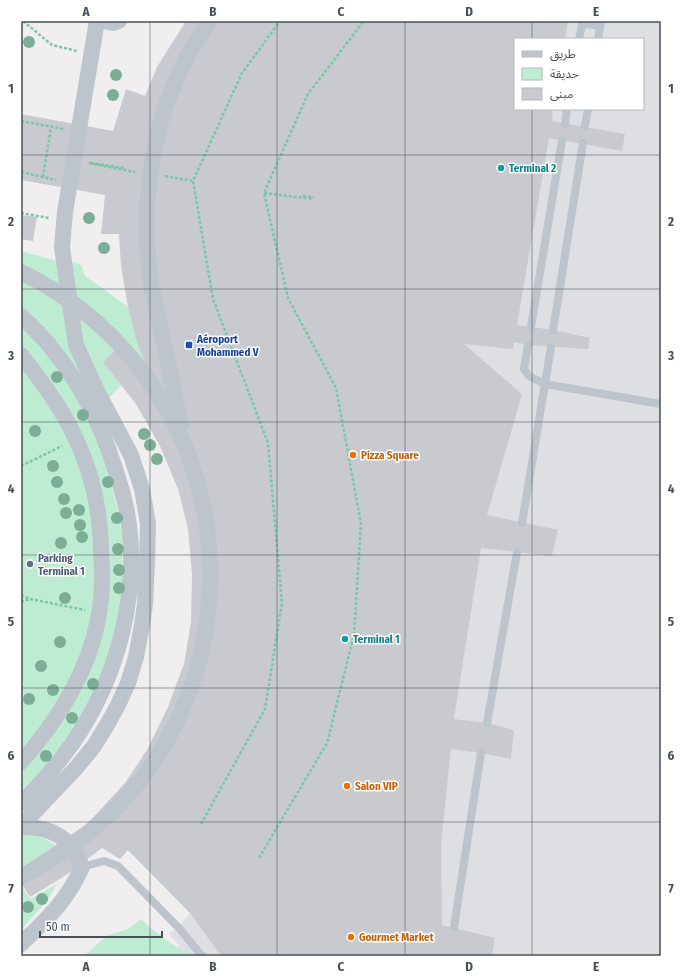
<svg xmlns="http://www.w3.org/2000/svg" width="682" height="977" font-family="'Fira Sans Condensed','Noto Sans Arabic',sans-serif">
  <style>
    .airport { fill: #dddfe2; fill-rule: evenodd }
    .green { fill: #beecd3 }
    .building { fill: #c8cad0 }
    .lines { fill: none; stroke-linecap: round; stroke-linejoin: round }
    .path { stroke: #78c8a6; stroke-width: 2.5; stroke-dasharray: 3 2; stroke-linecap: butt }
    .service { stroke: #bdc4cc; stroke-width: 8 }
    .minor { stroke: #bdc4cc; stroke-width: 16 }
    .tree { fill: #7bad97 }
    .grid { fill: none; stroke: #47505a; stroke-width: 1; stroke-opacity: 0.55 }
    .culture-dot { fill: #0f9aa8; stroke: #fff; stroke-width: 1.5 }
    .transit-dot { fill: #1a4fb4; stroke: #fff; stroke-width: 1.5 }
    .food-dot { fill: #e8710a; stroke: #fff; stroke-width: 1.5 }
    .service-dot { fill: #5c6f8a; stroke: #fff; stroke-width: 1.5 }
    .labels { text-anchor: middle; stroke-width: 3; stroke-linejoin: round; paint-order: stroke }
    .culture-label { font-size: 11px; font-weight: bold; fill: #0d838f; stroke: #fff; text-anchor: start }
    .transit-label { font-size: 11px; font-weight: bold; fill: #164399; stroke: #fff; text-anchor: start }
    .food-label { font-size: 11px; font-weight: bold; fill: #c56008; stroke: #fff; text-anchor: start }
    .service-label { font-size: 11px; font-weight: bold; fill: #4e5e75; stroke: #fff; text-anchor: start }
    .neatline { fill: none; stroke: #47505a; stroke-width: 1.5 }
    .grid-label { font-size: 13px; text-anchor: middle; font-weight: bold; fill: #47505a }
  </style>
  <rect width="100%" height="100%" fill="#f0eeee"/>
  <path class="airport" d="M235,21h426v935h-491l9,-11 -10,-11 9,-7 12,-14 -62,-63 7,-6 55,-105zM515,39h128v70h-128z"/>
  <path class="green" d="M21,251l47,13 7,-2 7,4 2,9 44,32 21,66 -26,-31 -20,20 18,23 -17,19 -3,41 18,70 3,24 1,38 -8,70 -33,68 -31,46 -30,30z
    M21,834c14,1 23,3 34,11l-34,23z
    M57,884l-8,14 -28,32v-44l9,13z
    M141,919l9,9 32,23 12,2 3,3h-113l24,-21 20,-6z"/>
  <path class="building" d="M186,21h382l-3,18h-50v70h38l-1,12 73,13 -3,17 -73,-13 -32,187 36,5 37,8 -2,11 -60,-4 -14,-3 -1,7 -49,-5 58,50 -35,121 71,15 -6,26 -71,-8 -27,171 33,4 27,7 -3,29 -30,-6 -30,-4 -10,94 1,82 53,13 -3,18h-204l-3,-3 -2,3h-62l-31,-43 -62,-63 -8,9 -18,-11 -39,29 -33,20 -9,-14v-15l66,-44 38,-41 22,-33 21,-43 16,-43 7,-42 1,-48 -4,-45 -10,-40 -18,-43 -24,-42 -33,-42 20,-20 26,31 -12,-31 -9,-35 -7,-41 -2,-32h-18l4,-39 -84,-15v-66l92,17 13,-42 19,7 12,-29z
    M21,215l16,2 -4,24 -12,-2z"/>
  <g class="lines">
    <path class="path" d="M23,21l29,24 25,6
      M21,121l43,8
      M89,163l46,9
      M91,163l34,5
      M21,172l35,8
      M165,176l28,5
      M43,177l8,-50
      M264,193l49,6
      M303,196l11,1
      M21,213l28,5
      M21,466l41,-20
      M21,595l9,4 55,11
      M21,602l9,-3
      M201,824l64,-115 17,-106 -14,-160 -55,-144 -20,-118 49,-108 38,-52
      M259,858l68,-115 27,-108 7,-111 -25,-136 -48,-90 -24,-105 44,-99 56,-73"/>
    <path class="service" d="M582,23l18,3
      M579,39l4,-18
      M598,39l3,-17
      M565,124l2,-15
      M585,126l3,-17
      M531,327l31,-186
      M553,330l30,-187
      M528,345l-4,24 5,7 16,8 116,20
      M522,523l29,-176
      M487,723l30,-171
      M82,867l22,-6 14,5 60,61 24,29
      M454,927l27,-174"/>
    <path class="minor" d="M102,21l11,2 6,-2
      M21,272c180,88 243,311 139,480 -34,56 -82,94 -139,125
      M21,316c40,36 70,84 88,135 7,20 14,40 18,61 14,80 -9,166 -55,232 -15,21 -32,41 -51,59
      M21,355c21,26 41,53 55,84 16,34 24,70 25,108 1,22 2,45 -2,67 -9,55 -41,107 -78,148
      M181,424c-7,-31 -13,-63 -20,-94 -4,-18 -9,-36 -11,-54 -11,-90 6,-181 60,-255
      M21,826l56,-59 17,-21 13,-21 11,-20 10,-22 8,-26 6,-32 3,-21 2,-42 1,-38 -6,-35 -11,-34 -34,-64 -21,-46 -14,-98 3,-35 32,-191
      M21,827c30,-1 51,11 61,40 -15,34 -35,52 -61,77"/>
  </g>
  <g class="tree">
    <circle cx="29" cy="42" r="6"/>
    <circle cx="116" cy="75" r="6"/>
    <circle cx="113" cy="95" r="6"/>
    <circle cx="89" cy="218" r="6"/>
    <circle cx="104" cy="248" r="6"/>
    <circle cx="57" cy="377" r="6"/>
    <circle cx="83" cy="415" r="6"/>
    <circle cx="35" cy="431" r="6"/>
    <circle cx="144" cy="434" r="6"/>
    <circle cx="150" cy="445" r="6"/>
    <circle cx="157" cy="459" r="6"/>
    <circle cx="53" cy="466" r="6"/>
    <circle cx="57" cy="482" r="6"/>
    <circle cx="108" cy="482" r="6"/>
    <circle cx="64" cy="499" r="6"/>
    <circle cx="79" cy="510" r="6"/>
    <circle cx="66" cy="513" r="6"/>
    <circle cx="117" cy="518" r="6"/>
    <circle cx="80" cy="525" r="6"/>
    <circle cx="82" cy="537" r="6"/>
    <circle cx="61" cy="543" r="6"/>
    <circle cx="118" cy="549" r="6"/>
    <circle cx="119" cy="570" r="6"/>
    <circle cx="119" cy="588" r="6"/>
    <circle cx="65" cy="598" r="6"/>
    <circle cx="60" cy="642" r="6"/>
    <circle cx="41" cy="666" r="6"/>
    <circle cx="93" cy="684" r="6"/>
    <circle cx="53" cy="690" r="6"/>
    <circle cx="29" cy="699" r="6"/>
    <circle cx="72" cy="718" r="6"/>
    <circle cx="46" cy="756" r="6"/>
    <circle cx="42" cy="899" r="6"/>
    <circle cx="28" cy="907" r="6"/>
  </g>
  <path class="grid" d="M150,21v935M277,21v935M405,21v935M532,21v18M532,109v847M21,155h640M21,289h640M21,422h640M21,555h640M21,688h640M21,822h640"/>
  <g class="culture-dot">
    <circle cx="501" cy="168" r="4"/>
    <circle cx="345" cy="639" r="4"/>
  </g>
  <rect class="transit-dot" x="185" y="341" width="8" height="8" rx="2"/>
  <g class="food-dot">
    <circle cx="353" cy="455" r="4"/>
    <circle cx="347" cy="786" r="4"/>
    <circle cx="351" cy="937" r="4"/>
  </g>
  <circle class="service-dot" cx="30" cy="564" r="4"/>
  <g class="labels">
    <g class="culture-label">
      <text x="509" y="172">Terminal 2</text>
      <text x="353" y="643">Terminal 1</text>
    </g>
    <g class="transit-label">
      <text x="197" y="343">Aéroport<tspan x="197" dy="13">Mohammed V</tspan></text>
    </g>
    <g class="food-label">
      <text x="361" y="459">Pizza Square</text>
      <text x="355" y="790">Salon VIP</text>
      <text x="359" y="941">Gourmet Market</text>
    </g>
    <g class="service-label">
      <text x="38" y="562">Parking<tspan x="38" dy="13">Terminal 1</tspan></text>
    </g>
  </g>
  <rect width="682" height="977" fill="none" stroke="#ffffff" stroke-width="44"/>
  <rect x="514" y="38" width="130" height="72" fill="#ffffff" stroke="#b5b9bd"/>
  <rect x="522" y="51" width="20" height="6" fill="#bdc4cc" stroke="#b5b9bd"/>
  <text x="550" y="58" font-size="12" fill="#47505a">طريق</text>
  <rect x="522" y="68" width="20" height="12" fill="#beecd3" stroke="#b5b9bd"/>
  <text x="550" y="78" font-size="12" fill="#47505a">حديقة</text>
  <rect x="522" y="88" width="20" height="12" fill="#c8cad0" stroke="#b5b9bd"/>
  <text x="550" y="98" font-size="12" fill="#47505a">مبنى</text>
  <path d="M40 931v6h122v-6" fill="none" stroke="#47505a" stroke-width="2"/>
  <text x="46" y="931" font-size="12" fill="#47505a" stroke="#ffffff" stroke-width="3" paint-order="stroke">50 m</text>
  <rect x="22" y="22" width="638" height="933" class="neatline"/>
  <g class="grid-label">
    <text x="86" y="16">A</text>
    <text x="213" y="16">B</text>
    <text x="341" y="16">C</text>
    <text x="469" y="16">D</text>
    <text x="596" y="16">E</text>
    <text x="11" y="93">1</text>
    <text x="671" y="93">1</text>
    <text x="11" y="226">2</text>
    <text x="671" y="226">2</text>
    <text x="11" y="360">3</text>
    <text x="671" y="360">3</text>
    <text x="11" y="493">4</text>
    <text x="671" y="493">4</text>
    <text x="11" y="626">5</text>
    <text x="671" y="626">5</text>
    <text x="11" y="760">6</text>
    <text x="671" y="760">6</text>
    <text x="11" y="893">7</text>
    <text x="671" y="893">7</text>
    <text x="86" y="971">A</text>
    <text x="213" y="971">B</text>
    <text x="341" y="971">C</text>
    <text x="469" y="971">D</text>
    <text x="596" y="971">E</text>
  </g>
</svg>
